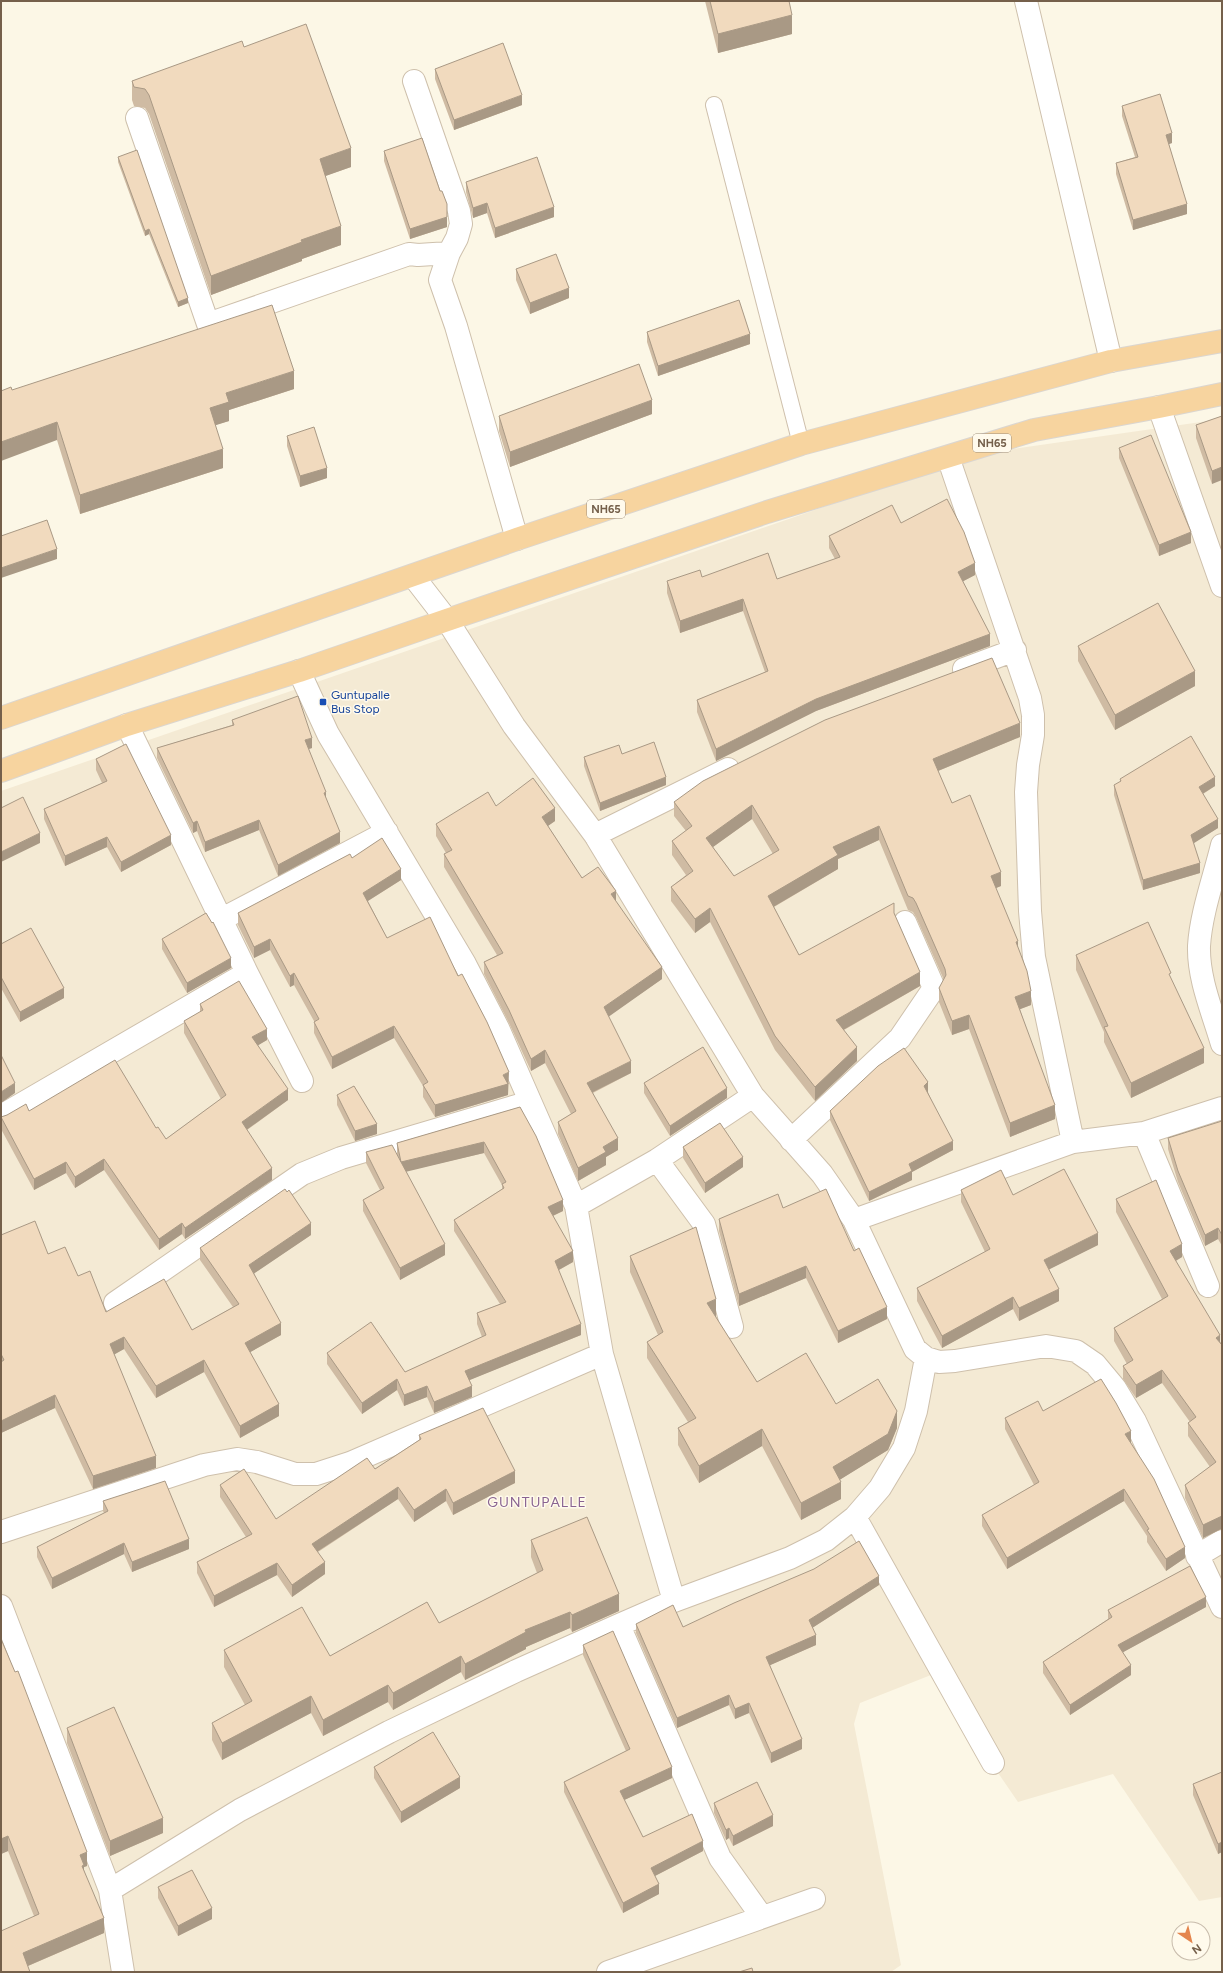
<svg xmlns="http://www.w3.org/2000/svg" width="1223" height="1973" font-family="Figtree,sans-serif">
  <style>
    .residential { fill: #f4ead4 }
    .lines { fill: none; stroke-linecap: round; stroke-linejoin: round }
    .service-casing { stroke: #cec0ac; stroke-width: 18 }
    .minor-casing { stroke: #cec0ac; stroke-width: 24 }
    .trunk-casing { stroke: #dbd6d0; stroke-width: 24 }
    .service { stroke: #fff; stroke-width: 16 }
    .minor { stroke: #fff; stroke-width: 22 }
    .trunk { stroke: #f7d49f; stroke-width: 22 }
    .wall { fill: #cfbba3; fill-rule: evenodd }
    .shaded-wall { fill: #a99985 }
    .building { fill: #f1dabe; stroke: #a99985; fill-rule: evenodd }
    .transit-dot { fill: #1a4fb4; stroke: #fffaec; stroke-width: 1.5 }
    .labels { text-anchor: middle; stroke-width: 3; stroke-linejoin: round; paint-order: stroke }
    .shield { fill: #fffaec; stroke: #9e8e7b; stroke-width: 1 }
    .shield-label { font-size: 11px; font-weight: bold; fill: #75604b }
    .transit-label { font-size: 12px; fill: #164399; stroke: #fffaec; text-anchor: start }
    .quarter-label { font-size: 14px; letter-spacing: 1px; fill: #896391; stroke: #fffaec }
  </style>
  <rect width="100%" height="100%" fill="#fcf7e6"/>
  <path class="residential" d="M1222,419v1478l-23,4 -86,-127 -95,28 -87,-127 -71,28 -6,21 47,241 -10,7h-890v-1181l976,-337z"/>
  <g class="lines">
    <defs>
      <path id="service" d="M714,105l87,339"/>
      <path id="minor" d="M1026,1l85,360
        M414,81l45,130 2,13 -4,14 -8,15 -9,27 16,46 61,213
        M137,118l71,206 201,-70 9,1 31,-2
        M1159,407l63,179
        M948,457l82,241 3,17v20l-5,30 -2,27 4,119 4,46 39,185
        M413,576l34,44 67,106 81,109 158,261 69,78 32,46 61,129 11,9 13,4 16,-1 91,-15 30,5 19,13 20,24 20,33 87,186
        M964,669l51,-19
        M299,671l29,63 137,230 33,64 78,178 26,148 72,247
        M127,725l120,248 55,108
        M595,835l133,-66
        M1222,845c-8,33 -21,68 -23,101 -1,33 14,67 23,98
        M222,919l165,-87
        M1,1116l246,-143
        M1144,1133l64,153
        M791,1140l109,-102 34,-50 -29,-66
        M657,1160l47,64 28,103
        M576,1206l81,-46 96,-64
        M854,1220l219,-78 71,-9 78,-25
        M115,1303l187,-129 39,-16 189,-56
        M855,1517l138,246
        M1,1532l203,-67 33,-6 20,3 38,12h21l34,-11 252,-109
        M1197,1556l25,-15
        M1,1606l109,284 13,82
        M619,1625l101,233 42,59
        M110,1890l130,-80 149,-78 127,-61 103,-46 55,-24 116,-43 36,-18 29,-23 25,-29 24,-40 12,-37 10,-53
        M608,1972l206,-73"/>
      <path id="trunk" d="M1,718l516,-179 284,-95 310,-83 111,-20
        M1,771l126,-46 172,-54 148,-51 320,-108 267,-82 125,-23 63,-13"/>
    </defs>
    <use href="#service" class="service-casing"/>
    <use href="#minor" class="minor-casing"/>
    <use href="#trunk" class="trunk-casing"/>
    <use href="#service" class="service"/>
    <use href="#minor" class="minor"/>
    <use href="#trunk" class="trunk"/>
  </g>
  <path class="wall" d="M705,1h84l3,33 -74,19z
    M244,47l107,120 -26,9 16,69 -39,14v2l-91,34 -62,-181 -4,-6 -11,-2 -2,-6v-19z
    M435,69l87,36 -68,25 -19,-51z
    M1122,106l50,37 -3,1 18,70 -54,16 -17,-56v-11l19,-6 -13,-41z
    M384,151l63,76 -37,12 -26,-78z
    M118,157l70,146 -10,4 -29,-73 -4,2 -27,-74z
    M466,182l88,35 -59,21 -8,-25 -14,5 -7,-26z
    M516,269l53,29 -39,16 -14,-34z
    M647,332l103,12 -92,32 -11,-34z
    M294,389l-65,21v11l-14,4 8,43 -143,46 -23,-74 -45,-50z
    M652,414l-142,53 -11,-36v-15z
    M1222,416l-10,68 -16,-46v-13z
    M287,436l40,42 -27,9 -13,-41z
    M1119,448l72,95 -32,13 -40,-98z
    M901,523l74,52 -12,6 27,65 -174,65 -100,50 -19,-49v-12l68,-28 -22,-61 -63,22 -13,-40v-12l35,-4 75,2 58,-20 -6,-11v-12z
    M1078,646l117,40 -80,44 -37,-69z
    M232,720l80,28 -3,1 17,50 14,44 -62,33 -19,-46 -54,22 -8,-21 -4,2 -36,-75v-10l75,-23z
    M1020,737l-82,34 14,32 49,83 -5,2 22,60 13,57 -11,4 35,110 -45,18 -41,-108 -17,6 -13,-33v-14l5,-8 -28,-63 -3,-5 -5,-2 -29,-70 -41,19v10l-64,38 25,48 95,-42 26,73 -76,44 13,31 -42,40 -40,-51 -65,-128 -15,11 -24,-32v-14l15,-12 -14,-20v-14l14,-10 -12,-15v-14zM752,819l21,35 -39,22 -21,-29z
    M622,754l44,31 -66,26 -16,-45v-9z
    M96,759l75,86 -50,27 -14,-25 -42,19 -21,-47v-10l58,-26 -6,-13z
    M1120,779l95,7 -12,8 15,34 -25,15 7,30 -57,17 -29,-95v-10l6,-3z
    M496,806l59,15 -7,5 34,52 34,24 46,77 -54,37 23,57 -38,20 25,57 -12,7v8l-28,16 -20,-47v-12l13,-8 -26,-51 -14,8 -22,-48 -25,-49v-12l13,-7 -53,-88v-13l2,-1 -10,-17v-12z
    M352,858l49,22 -33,21 19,37 122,146h-1v11l-73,22 -12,-20v-11l-29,-48 -62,31 -18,-36v-12l-20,-36 -4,2 -20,-37 -16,8 -16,-33v-12z
    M162,939l69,29 -44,25 -25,-44z
    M1,944l63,54 -44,24 -19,-34z
    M1076,955l95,24 33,84 -73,35 -27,-56v-10l-28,-62z
    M200,1004l67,36 -9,5 30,55 -41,30 25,50 -87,59 -3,-5 -23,16 -55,-80 -29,18 -9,-15 -32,17 -33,-61v-12l28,-6 127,17 10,11 55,-40 -37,-66v-12l16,-9z
    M644,1083l83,15 -57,38 -26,-43z
    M928,1092l25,58 -41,22v8l-43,21 -39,-81v-9z
    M337,1095l40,39 -22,7 -18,-36z
    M520,1107l43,104 -10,5 20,46 -14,8 22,65 -112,45 3,17 -38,16 -7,-16 -23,9 -7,-16 -35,24 -35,-50v-11l78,19 77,-35 -5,-13v-11l23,-9 -46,-73v-11l48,-31v-4l-18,-32 -78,18 39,84 -45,25 -37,-69v-11l17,-10 -14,-27v-11l31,1v-10z
    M1222,1121v125l-4,-7 -13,7 -27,-64 -10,-33v-11z
    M683,1147l60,20 -38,26 -22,-35z
    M961,1190l52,5 85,50 -49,24 10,32 -40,20 -6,-12 -71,39 -25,-47v-13l68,-36 -24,-50z
    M1116,1199l66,58 -6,4 46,84v184l-19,9 -18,-40v-13l25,-18 -22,-31v-13l2,-1 -28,-39 -26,15 -13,-19v-13l4,-2 -13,-23v-13l48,-29 -46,-87z
    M783,1208l71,43 33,68 -49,24 -32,-65 -67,28 -20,-75v-12z
    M1,1235l47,19 30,22 28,36 86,18 41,-23 -33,-47v-12l111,-13 -57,38 27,62 -31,17 29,64 -39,22 -36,-66 -48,26 -32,-49 -10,5 42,114 -63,21 -38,-81 -54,25z
    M630,1256l86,60h-1l42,66 79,22 61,24 -9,22 -49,30 2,19 -40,21 -39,-74 -63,37 -21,-38v-17l10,-6 -41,-64v-16l11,-7 -28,-63z
    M1043,1411l88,32h-1l55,115 -19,13 -19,-29v-6l-23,-35 -117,68 -25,-43v-11l52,-30 -29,-56v-11z
    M419,1435l96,48 -62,32 -7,-14 -32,21 -16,-23 -80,53 7,22 -33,23 -15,-22 -63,32 -17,-34v-11l49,-25 -26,-40v-12l56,34 99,-50 44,-29z
    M103,1501l86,48 -57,23 -8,-18 -72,35 -15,-32v-10l67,-34 -1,-2z
    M531,1540l88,71 -47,21 -2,-4 -44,19v2l-61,31 -4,-8 -68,38 -5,-8 -65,34 -12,-23 -89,47 -10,-20v-17l33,-18 -21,-38v-17l106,6 109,-33 98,-50 -6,-16z
    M879,1585l-67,43 4,17 -46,20 32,84 -31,14 -22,-50 -14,6 -6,-14 -52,23 -41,-95v-9l47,3z
    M1206,1607l-83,45 8,23 -61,40 -27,-42v-11l65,-43v-9z
    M1,1639l86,227 -3,1v3l20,63 -76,33 -27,6 33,-56 -26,-65 -7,3z
    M583,1645l89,133 -48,22 19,37 60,14 -48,25 4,18 -36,19 -59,-121v-10l62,-31 -43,-96z
    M67,1728l96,105 -53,23 -43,-113z
    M374,1767l86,21 -59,35 -27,-45z
    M1222,1772v80l-4,2 -25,-59v-11z
    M714,1803l59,23 -40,20 -4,-8 -3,2 -12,-27z
    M158,1887l54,32 -34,17 -20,-38z"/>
  <path class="shaded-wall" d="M792,15v19l-74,19v-19z
    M522,95v10l-68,25v-10z
    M1172,133v10l-6,2v-10z
    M351,148v19l-31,11v-19z
    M487,203v10l-14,5v-10z
    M1187,204v10l-54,16v-10z
    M554,207v10l-59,21v-10z
    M447,217v10l-37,12v-10z
    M341,226v19l-39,14v2l-91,34v-19l90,-36z
    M149,229v5l-4,2v-5z
    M569,288v10l-39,16v-11z
    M188,298v5l-10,4v-5z
    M750,334v10l-92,32v-10z
    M294,371v18l-65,21v11l-19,6v-19l16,-15z
    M652,400v14l-142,53v-15z
    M57,422v18l-56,21v-19z
    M223,449v19l-143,46v-19z
    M1222,467v13l-10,4v-13z
    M327,468v10l-27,9v-11z
    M1191,532v11l-32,13v-11z
    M57,549v10l-56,19v-10z
    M975,563v12l-17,9v-12z
    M743,599v12l-63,22v-12z
    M990,634v12l-174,65 -100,50v-12l100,-50z
    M1195,671v15l-80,44v-15z
    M1020,723v14l-87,36v-14z
    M312,738v10l-7,2v-10z
    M666,777v8l-66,26v-8z
    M1215,777v9l-16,10v-9z
    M326,792v10l-2,-9z
    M752,805v14l-46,33v-14z
    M555,808v13l-13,9v-13z
    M1218,819v9l-27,17v-10z
    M259,820v10l-54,22v-10z
    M197,821v10l-4,2v-10z
    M879,826v14l-41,19v10l-70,41v-14l65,-49z
    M340,832v11l-62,33v-11z
    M40,833v10l-39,19v-10z
    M171,835v10l-50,27v-10z
    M107,837v10l-42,19v-10z
    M1200,863v10l-57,17v-10z
    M401,869v11l-38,24v-11z
    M1001,872v14l-10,4v-14z
    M616,891v12l-5,-9z
    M710,908v14l-15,11v-14z
    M270,939v11l-16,8v-11z
    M1018,941v14l-2,-13z
    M231,958v10l-44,25v-10z
    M662,967v12l-58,41v-13z
    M920,972v14l-84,48v-14z
    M294,973v12l-4,2v-11z
    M64,988v10l-44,24v-10z
    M1031,991v14l-16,6v-14z
    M969,1015v14l-17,6v-14z
    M394,1026v12l-62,31v-12z
    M267,1029v11l-15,9v-12z
    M857,1047v14l-42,40v-14z
    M1204,1048v15l-73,35v-15z
    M545,1050v13l-14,8v-12z
    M631,1061v12l-44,22v-12z
    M509,1072l-1,23 -73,22v-12l68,-30z
    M928,1082v10l-4,3v-9z
    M15,1083v10l-14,10v-11z
    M727,1088v10l-57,38v-10z
    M288,1089v11l-46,33v-11z
    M1055,1105v14l-45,18v-14z
    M377,1124v10l-22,7v-10z
    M618,1138v12l-12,7v8l-28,16v-13l25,-21z
    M953,1141v9l-41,22v8l-43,21v-9l40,-28z
    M484,1142v11l-83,20v-11z
    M743,1157v10l-38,26v-10z
    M104,1159v11l-29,18v-11z
    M66,1162v11l-32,17v-11z
    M272,1168v12l-87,59v-11z
    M563,1200v11l-15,7v-11z
    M182,1223v11l-23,16v-11z
    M311,1223v12l-62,42v-12z
    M1218,1228v11l-13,7v-11z
    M1098,1233v12l-54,27v-12z
    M445,1244v11l-45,25v-12z
    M1182,1244v13l-12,7v-13z
    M573,1251v11l-18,10v-11z
    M806,1266v12l-67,28v-12z
    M1059,1289v12l-40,20v-13z
    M1013,1297v12l-71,39v-12z
    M716,1299v17l-9,4v-17z
    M887,1307v12l-49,24v-12z
    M281,1323v12l-36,20v-12z
    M581,1324v11l-116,47v-11z
    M1220,1335v13l-4,-10z
    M124,1337v12l-14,8v-13z
    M204,1360v12l-48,26v-12z
    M1162,1370v13l-26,15v-13z
    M397,1379v11l-35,24v-11z
    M427,1386v11l-23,9v-11z
    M472,1386v11l-38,16v-11z
    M55,1395v13l-54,25v-12z
    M279,1404v12l-39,22v-12z
    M897,1411v17l-9,22 -55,34v-17z
    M762,1429v17l-63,37v-17z
    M1131,1431v12l-6,3v-12z
    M156,1456v12l-63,21v-13z
    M515,1471v12l-62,32v-12z
    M841,1482v17l-40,21v-17z
    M398,1487v12l-86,56v-11z
    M446,1489v12l-32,21v-12z
    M1124,1489v12l-117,68v-11z
    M1221,1516v13l-18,9v-13z
    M189,1539v10l-57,23v-10z
    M124,1543v11l-72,35v-11z
    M1185,1547v11l-19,13v-12z
    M325,1562v12l-33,23v-12z
    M277,1563v12l-63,32v-11z
    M879,1576v9l-70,45v-10z
    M619,1594v17l-47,21v-17z
    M1206,1597v10l-88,48v-10z
    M570,1612v16l-44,19v2l-61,31v-16l60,-34z
    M816,1635v10l-50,22v-10z
    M461,1656v16l-68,38v-17z
    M1131,1665v10l-61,40v-10z
    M388,1685v17l-65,34v-16z
    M729,1695v10l-52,23v-10z
    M311,1696v17l-89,47v-17z
    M749,1703v10l-14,6v-10z
    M802,1739v10l-31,14v-10z
    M672,1767v11l-52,24v-11z
    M460,1777v11l-59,35v-11z
    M773,1815v11l-40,20v-10z
    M163,1818v15l-53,23v-15z
    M729,1828v10l-3,2v-10z
    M8,1836v15l-7,3v-15z
    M703,1841v10l-52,27v-10z
    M1222,1842v10l-4,2v-10z
    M87,1852v14l-3,1v13l-4,-25z
    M659,1884v10l-36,19v-10z
    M212,1908v11l-34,17v-10z
    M104,1918v15l-81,35v-15z"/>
  <path class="building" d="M710,1h79l3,14 -74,19z
    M306,24l45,124 -31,11 21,67 -40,14 1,2 -91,34 -62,-181 -4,-6 -11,-2 -2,-6 110,-40 2,6z
    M503,43l19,52 -68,25 -19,-51z
    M1160,94l12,39 -6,2 21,69 -54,16 -17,-57 22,-6 -16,-51z
    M422,138l18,53h2l5,13v13l-37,12 -26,-78z
    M137,150l51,148 -10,4 -29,-73 -4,2 -27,-74z
    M537,157l17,50 -59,21 -8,-25 -14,5 -7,-26z
    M556,254l13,34 -39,15 -14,-34z
    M739,300l11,34 -92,32 -11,-34z
    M272,305l22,66 -68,22 3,9 -19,6 13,41 -143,46 -23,-73 -56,20v-51l10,-4 1,3z
    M639,364l13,36 -142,52 -11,-36z
    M1222,416v51l-10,4 -16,-46z
    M314,427l13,41 -27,8 -13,-40z
    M1151,435l40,97 -32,13 -40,-97z
    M947,499l17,33 11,31 -17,9 32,62 -174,65 -100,50 -19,-49 71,-29 -25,-72 -63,22 -13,-40 33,-11 2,7 66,-24 9,26 63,-22 -11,-21 63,-31 9,18z
    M47,520l10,29 -56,19v-32z
    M1158,603l37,68 -80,44 -37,-69z
    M992,658l28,65 -87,36 19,44 18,-8 31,77 -10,4 27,65 -2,1 11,29 4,20 -16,6 40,108 -45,18 -41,-108 -17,6 -13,-33 7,-13 -1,-6 -29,-66 -3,-5 -5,-2 -29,-70 -46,21 5,8 -70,41 31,59 95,-52v10l26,59 -84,48 21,27 -42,40 -40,-51 -65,-128 -15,11 -24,-32 22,-16 -21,-30 20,-15 -18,-24 29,-21 122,-61zM752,805l27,45 -45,26 -28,-38z
    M298,696l14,42 -7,2 21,52 -2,1 16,39 -62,33 -19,-45 -54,22 -8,-21 -4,2 -36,-75 77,-23 -2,-5z
    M1191,736l24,41 -16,10 19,32 -27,16 9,28 -57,17 -29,-95 7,-4 -1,-2z
    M654,742l12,35 -66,26 -16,-46 35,-12 3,9z
    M126,744l45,91 -50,27 -14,-25 -42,19 -21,-47 63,-28 -11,-22z
    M533,778l22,30 -13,9 40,61 16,-11 18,24 -5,3 51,73 -58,40 27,54 -44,22 31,55 -15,9 3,5 -28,16 -20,-46 18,-11 -31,-61 -14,9 -22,-49 -25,-48 19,-9 -59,-99 8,-4 -16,-26 52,-32 8,14z
    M23,797l17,36 -39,19v-44z
    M382,838l19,31 -38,24 24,45 43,-21 28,59 4,-2 25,48 22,50 -6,3 5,9 -73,21 -12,-20 5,-3 -34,-56 -62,31 -18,-35 5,-3 -25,-46 -4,3 -20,-37 -16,8 -16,-34 112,-59 2,4z
    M206,913l6,10 1,-1 18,36 -44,25 -25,-44z
    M1148,922l23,51 -2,1 35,74 -73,35 -27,-56 4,-1 -32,-71z
    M31,928l33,60 -44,24 -19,-35v-33z
    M239,981l28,48 -15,8 36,52 -46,33 30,46 -87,60 -3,-5 -23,16 -55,-80 -29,18 -9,-15 -32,17 -33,-62 6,-2 19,-11 3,7 86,-51 41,68 2,-1 8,12 60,-44 -42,-74 19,-11 -3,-6z
    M703,1047l24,41 -57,38 -26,-43z
    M904,1048l24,34 -4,4 29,55 -44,23 3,7 -43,21 -39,-81 48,-45z
    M1,1055l14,28 -14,9z
    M354,1086l23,38 -22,7 -18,-36z
    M520,1107l16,29 27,64 -15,7 25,44 -18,10 26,63 -116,47 7,15 -38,16 -7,-16 -23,9 -7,-16 -35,24 -35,-50 44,-31 34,50 81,-37 -9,-22 29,-11 -52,-82 50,-32 -2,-4 4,-2 -22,-40 -83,20 44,82 -45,24 -37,-68 21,-12 -18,-36 26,-7 9,17 -4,-19z
    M1222,1121v114l-4,-7 -13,7 -27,-64 -10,-33z
    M720,1123l23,34 -38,26 -22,-36z
    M1064,1169l34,64 -54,27 15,29 -40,19 -6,-11 -71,39 -25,-48 73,-39 -29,-59 40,-20 12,25z
    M1156,1180l26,64 -12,7 50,84 -4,3 6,7v171l-19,9 -18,-40 31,-23 -28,-39 8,-6 -34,-47 -26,15 -13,-19 10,-6 -19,-32 54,-32 -52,-97z
    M285,1189l2,3 2,-2 22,33 -62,42 32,58 -36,20 34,61 -39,22 -36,-66 -48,26 -32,-49 -14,7 46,112 -63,20 -38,-81 -54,26v-59l3,-2 -3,-6v-119l34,-14 13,33 17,-7 13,29 12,-5 16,41 58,-33 28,51 47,-26 -39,-56z
    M826,1189l28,62 5,-3 28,59 -49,24 -32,-65 -67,28 -20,-75 59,-25 5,14z
    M696,1227l20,72 -9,4 50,79 49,-29 30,51 42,-25 19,32 -9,23 -55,33 8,15 -40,21 -39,-74 -63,37 -21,-38 18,-10 -49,-76 16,-10 -33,-76z
    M1101,1379l15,24 15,28 -6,3 29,45 31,68 -19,12 -19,-29 2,-1 -25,-40 -117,69 -25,-43 57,-33 -34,-64 33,-17 5,10z
    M483,1408l32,63 -62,32 -7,-14 -32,21 -16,-23 -86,57 13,18 -33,23 -15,-22 -63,33 -17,-34 55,-28 -32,-49 24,-16 32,50 91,-61 8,11 46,-30 -2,-4z
    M165,1481l24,58 -57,23 -8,-19 -72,35 -15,-31 71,-36 -5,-10z
    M587,1517l32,77 -47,21 -2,-3 -45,18 1,2 -61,32 -4,-8 -68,37 -5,-8 -65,35 -12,-24 -89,47 -10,-20 40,-22 -28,-51 78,-43 28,49 97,-54 12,21 104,-53 -12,-30z
    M859,1541l20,35 -70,44 7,15 -50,22 36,82 -31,14 -22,-50 -14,6 -6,-14 -52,23 -41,-94 37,-19 10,22 51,-24 80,-34z
    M1190,1566l16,31 -88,48 13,20 -61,40 -27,-43 69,-45 -4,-7z
    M613,1631l59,136 -52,24 23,46 49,-23 11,27 -52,27 8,16 -36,19 -59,-121 66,-33 -47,-104z
    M1,1639l14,33 3,-1 69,181 -7,3 4,10 -2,1 22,52 -81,35 7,19h-29v-41l38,-17 -31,-78 -7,3z
    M114,1707l49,111 -53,23 -43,-113z
    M433,1732l27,45 -59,35 -27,-45z
    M1222,1772v70l-4,2 -25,-60z
    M757,1782l16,33 -40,21 -4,-8 -3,2 -12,-27z
    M192,1870l20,38 -34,18 -20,-39z
    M752,1968l1,4h-14z"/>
  <rect class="transit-dot" x="319" y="698" width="8" height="8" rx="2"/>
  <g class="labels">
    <g class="shield">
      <rect x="973" y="434" width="38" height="18" rx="3"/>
      <rect x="587" y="500" width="38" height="18" rx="3"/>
    </g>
    <g class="shield-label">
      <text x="992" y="447">NH65</text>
      <text x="606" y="513">NH65</text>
    </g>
    <g class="transit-label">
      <text x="331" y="699">Guntupalle<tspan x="331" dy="14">Bus Stop</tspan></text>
    </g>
    <g class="quarter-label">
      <text x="537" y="1507">GUNTUPALLE</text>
    </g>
  </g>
  <rect width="1223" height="1973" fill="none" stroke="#75604b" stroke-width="4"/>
  <g transform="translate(1191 1941) rotate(145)"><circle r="19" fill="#fffaec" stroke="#c8bcac"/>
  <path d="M0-3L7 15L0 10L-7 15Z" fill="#e4854d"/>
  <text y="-6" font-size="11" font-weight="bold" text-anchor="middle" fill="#75604b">N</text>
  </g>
</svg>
